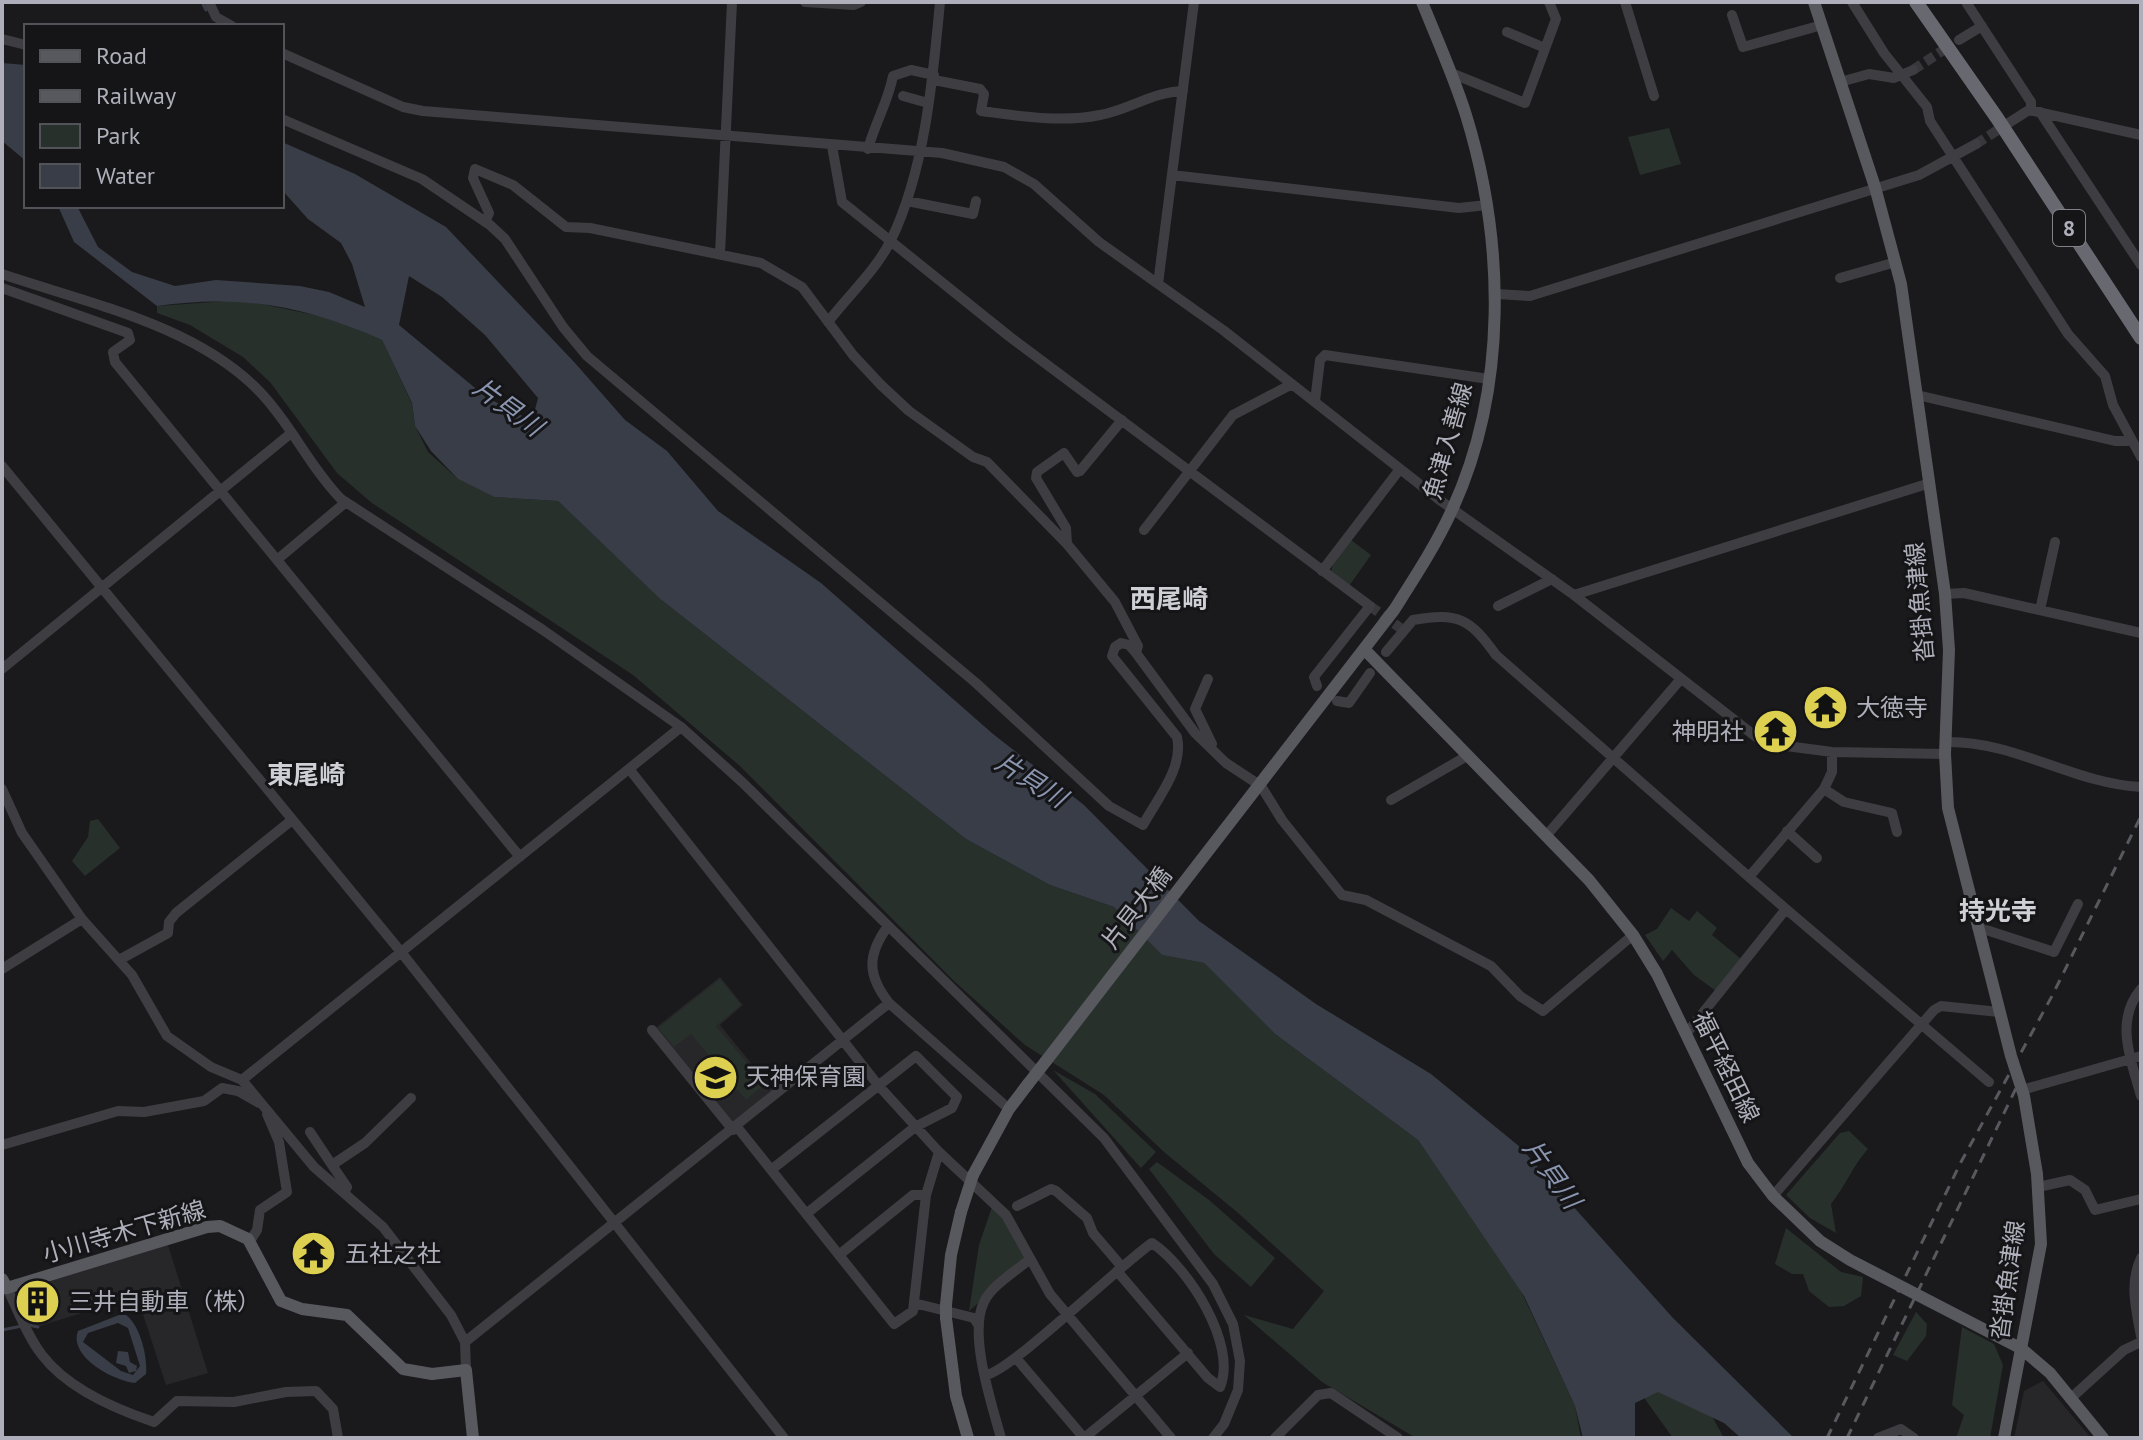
<svg xmlns="http://www.w3.org/2000/svg" width="2143" height="1440" viewBox="0 0 2143 1440" font-family="'PT Sans','Noto Sans JP',sans-serif">
<style>
.built{fill:#272629}
.green{fill:#28302c}
.water{fill:#383d47;fill-rule:evenodd}
.lines{fill:none;stroke-linecap:round;stroke-linejoin:round}
.stream{stroke:#383d47;stroke-width:3}
.minor-tunnel{stroke:#38383c;stroke-width:10;stroke-dasharray:10 5;stroke-linecap:butt}
.minor{stroke:#3e3d42;stroke-width:10}
.major{stroke:#58585f;stroke-width:12}
.highway{stroke:#686871;stroke-width:14}
.rail{stroke:#58595f;stroke-width:3;stroke-dasharray:10 8;stroke-linecap:butt}
.major-bridge{stroke:#58585f;stroke-width:12}
.labels{text-anchor:middle;stroke-width:6;stroke-linejoin:round;paint-order:stroke}
.shield{fill:#151517;stroke:#808189;stroke-width:2}
.shield-label{font-size:22px;font-weight:bold;fill:#aeafba}
.street-label{font-size:24px;fill:#aeafba;stroke:#151517}
.poi-label{font-size:24px;fill:#aeafba;stroke:#151517;text-anchor:start}
.water-label{font-size:26px;font-style:italic;fill:#8a95b0;stroke:#151517}
.neighbourhood-label{font-size:26px;font-weight:bold;fill:#cfcfd6;stroke:#151517}
</style>
<rect width="100%" height="100%" fill="#1a1a1c"/>
<path class="built" d="M720 977 743 1005 720 1025 774 1091 732 1124 654 1029Z
M168 1245 208 1373 166 1385 137 1296 33 1328 18 1295 23 1289Z
M2043 1381 2054 1394 2091 1438H2014L2024 1391Z"/>
<path class="green" d="M1669 128 1681 164 1640 175 1628 137Z
M242 300 334 319 382 340 412 404 415 426 428 452 458 479 494 497 558 501 659 598 966 839 1050 885 1114 907 1162 955 1204 963 1275 1034 1418 1140 1521 1291 1575 1406 1581 1438H1416L1322 1382 1244 1315 1293 1329 1324 1291 1237 1212 1164 1152 1104 1095 1025 1045 955 982 740 766 633 675 372 503 337 473 270 382 243 357 190 325 157 313V306Z
M1351 540 1371 555 1349 586 1331 572 1333 563Z
M98 819 120 848 85 876 72 861 88 837 90 821Z
M1671 908 1689 921 1697 911 1717 928 1712 935 1741 959 1716 991 1694 975 1672 950 1663 961 1645 935 1657 929Z
M720 979 741 1005 716 1026 765 1084 746 1100 691 1034 674 1047 658 1028Z
M1053 1070 1095 1094 1156 1152 1141 1168Z
M1849 1131 1868 1149C1853 1165 1846 1185 1831 1204L1836 1233 1810 1218 1786 1195 1840 1133Z
M1157 1162 1209 1200 1275 1258 1251 1287 1214 1254 1149 1169Z
M994 1201 1030 1259 969 1311 979 1245Z
M1786 1228 1841 1272 1863 1277 1861 1296 1844 1306 1829 1307 1809 1291 1803 1274H1792L1775 1264Z
M1916 1312 1927 1324 1926 1336 1907 1361 1893 1355Z
M1962 1327 1994 1344 2003 1365 1990 1438H1956L1964 1415 1952 1405Z
M1644 1370 1708 1409 1724 1438H1673L1637 1388Z"/>
<path class="water" d="M2 63 26 65V161L2 141Z
M282 142 355 174 446 227 575 363 625 420 667 451 718 511 821 583 993 734 1084 805 1199 921 1316 1004 1431 1074 1520 1147 1673 1318 1794 1438H1741L1724 1423 1658 1392 1635 1403V1438H1583L1575 1406 1524 1296 1418 1140 1275 1034 1204 963 1162 955 1114 907 1050 885 966 839 659 598 558 501 494 497 458 479 431 451 415 426 412 403 382 340C305 306 241 294 157 306L74 242 58 206H77L98 247 132 272 175 286 216 280 300 286 329 292 365 307 352 264 341 243 308 219 282 190ZM409 276 442 297 485 335 538 398 532 421 486 397 399 325Z
M119 1315H126C140 1325 148 1357 146 1374L135 1383C113 1381 68 1356 78 1331ZM118 1323 128 1328 140 1366 133 1375 121 1371 83 1342 88 1333Z
M118 1351 128 1352 130 1362 137 1366 136 1371 129 1373 126 1366 116 1363Z"/>
<g class="lines">
<path class="stream" d="M202 2 206 10
M29 1325 38 1327
M2 1330 22 1326"/>
<path class="minor-tunnel" d="M1913 70 1951 45
M1976 144 2007 124
M1370 606 1403 630"/>
<path class="minor" d="M209 2 216 17 232 26
M805 2 854 5 861 2
M1625 2 1654 96
M1852 2 1884 53 1927 107 1930 121 2068 334 2105 376 2113 405 2141 457
M1966 2 2031 102V111
M1732 15 1743 47 1822 25
M1507 32 1545 48
M2 39 26 45
M1959 40 1982 26
M282 53 403 107 423 111 942 153 1004 167 1034 184 1099 242 1223 330 1441 501 1574 595 1764 743 1832 752 1945 754
M1451 73 1525 103 1556 19 1549 2
M934 80 980 89 984 94 981 111C1020 116 1061 123 1100 115 1129 110 1152 92 1183 91
M1840 82 1869 74 1894 78 1913 70
M903 96 928 103
M2040 112 2141 265
M282 119 422 179 490 225 505 239 563 327 587 356 976 683 1109 806 1143 825C1157 799 1184 768 1177 737L1112 656 1115 647 1121 643 1129 645 1136 653
M2007 124 2029 110 2141 135
M832 146 842 202 1010 337 1370 606 1314 677 1317 686
M868 149C875 123 888 102 893 76L911 70 934 75
M1172 175 1459 208 1487 205
M907 201 973 214 976 201
M485 222 489 213 473 178 475 169 513 185 566 227 590 228 761 263 802 287 853 355 881 385 909 411 973 457 987 462 1067 544
M720 254 732 2
M2 274C87 303 196 325 260 392 291 424 309 466 341 499L543 630 681 727 742 782 1104 1138 1213 1284 1233 1324 1240 1361 1238 1390 1224 1424 1213 1438
M1840 278 1896 262
M1158 284 1194 2
M2 288 128 333 130 340 113 352 115 362 520 857
M1496 294 1530 296 1919 175 1976 144
M828 322C848 296 877 269 891 240 925 170 933 78 940 2
M1917 395 2115 441H2131
M1315 401 1320 360 1325 355 1489 379
M1122 420 1080 471 1077 472 1064 453 1037 472 1036 478 1066 528 1067 544 1115 602 1138 646 1136 653 1195 733 1226 763 1261 786 1282 820 1342 895 1366 900 1491 966 1520 996 1543 1011 1633 935
M2 466 401 952 784 1438
M1144 530 1233 415 1292 384
M278 559 346 502
M1322 571 1400 469
M1945 594 1964 593 2141 633
M1574 595 1930 483
M1498 606 1552 579
M2040 610 2055 542
M1386 652 1413 620C1459 612 1470 619 1496 655L1749 877 1824 789 1832 772V752
M2 669 290 434
M1208 679 1195 709 1212 744
M1337 701 1349 703 1370 673
M1945 742C2013 740 2075 784 2141 787
M630 770 878 1085 939 1152 1006 1215 1050 1294 1171 1438
M2 789 22 833 82 919 132 975 167 1036 211 1067 242 1080 314 1167 383 1227 451 1315 465 1342 466 1370
M1824 789 1844 802 1892 813 1897 832
M1391 800 1467 756
M1787 831 1817 858
M1546 836 1680 680
M1786 909 1989 1082
M888 926C867 955 867 975 889 1003L1009 1109
M1977 927 2054 952 2078 904
M119 960 168 933 169 922 176 913 292 820
M2 969 82 919
M2141 989C2114 1021 2131 1060 2141 1096
M652 1030 733 1130
M1686 1034 1786 909 1749 877
M242 1080 681 727
M2022 1090 2141 1056
M737 1127 894 1324 913 1311 926 1195 939 1152
M310 1132 332 1165
M2 1145 118 1111 144 1112 204 1101 222 1088 238 1091 259 1103
M771 1170 916 1056 957 1097 952 1108 915 1127 806 1214
M2038 1187 2070 1180 2085 1190 2095 1210 2141 1199
M344 1193 347 1187 332 1165 365 1143 411 1098
M1773 1196 1934 1010 1941 1006 1999 1012
M1017 1206 1051 1189 1056 1191 1087 1218 1093 1233 1122 1267
M250 1241 257 1230 260 1210 287 1192 279 1142 267 1114
M839 1255 913 1195H926
M2141 1258C2129 1284 2136 1309 2141 1336
M3 1290 7 1288C18 1310 27 1336 42 1355 67 1388 115 1409 154 1422L177 1401 234 1402 286 1392 316 1391 333 1409 338 1438
M914 1303 974 1318 979 1326
M465 1342 889 1003
M1016 1358 1084 1438
M985 1375C1007 1375 1122 1263 1152 1243 1187 1266 1238 1344 1220 1387L1208 1378 1117 1271
M2070 1399 2124 1350 2141 1342
M1001 1438C992 1405 968 1334 984 1302 991 1286 1016 1271 1030 1259
M1084 1438 1188 1353
M1275 1438 1318 1395 1331 1393 1398 1438
M1878 1438 1901 1429 1914 1438"/>
<path class="major" d="M1814 2 1875 187 1901 284 1945 594 1949 650 1945 754 1948 808 2011 1056 2024 1096 2037 1174 2041 1244 2004 1438
M1364 649 1589 880 1633 935 1657 974 1748 1163 1773 1196 1820 1241 1850 1260 2022 1349 2050 1373 2103 1438
M1046 1061 1394 610C1415 577 1436 545 1452 510 1508 388 1505 242 1466 115 1454 77 1437 39 1422 2
M973 1175 1009 1109 1028 1084
M2 1279 7 1288 207 1227 220 1226 248 1239 281 1301 302 1309 347 1315 403 1369 432 1374 466 1370 473 1438
M946 1305 951 1255 961 1212
M946 1318 956 1396 968 1438"/>
<path class="highway" d="M1916 2 1997 118 2141 338"/>
<path class="rail" d="M1827 1438 1961 1162 2052 996 2141 816
M1847 1438 2019 1082"/>
<path class="major-bridge" d="M1028 1084 1046 1061
M961 1212 973 1175
M946 1318V1305"/>
</g>
<defs>
<symbol id="temple-disc" viewBox="-11 -11 22 22"><circle r="9.5" fill="#ddd051" stroke="#151517"/><path d="M0-6L5-2H3V0L6.5 2.5H4V6H1.5V3h-3V6H-4V2.5H-6.5L-3 0V-2H-5Z" fill="#111"/></symbol>
<symbol id="school-disc" viewBox="-11 -11 22 22"><circle r="9.5" fill="#ddd051" stroke="#151517"/><path d="M0-5L7-2L0 1L-7-2ZM-4 1L0 2.5L4 1V4Q0 6-4 4Z" fill="#111"/></symbol>
<symbol id="building-disc" viewBox="-11 -11 22 22"><circle r="9.5" fill="#ddd051" stroke="#151517"/><path d="M-4-6H4V6H1V3H-1V6H-4ZM-2.5-4.3h1.7v1.8h-1.7ZM.8-4.3h1.7v1.8H.8ZM-2.5-1h1.7V.8h-1.7ZM.8-1h1.7V.8H.8Z" fill="#111"/></symbol>
</defs>
<g fill-rule="evenodd">
<use href="#temple-disc" x="1800" y="682" width="51" height="51"/>
<use href="#temple-disc" x="1750" y="706" width="51" height="51"/>
<use href="#school-disc" x="690" y="1052" width="51" height="51"/>
<use href="#temple-disc" x="288" y="1228" width="51" height="51"/>
<use href="#building-disc" x="12" y="1276" width="51" height="51"/>
</g>
<g class="labels">
<rect class="shield" x="2053" y="210" width="32" height="36" rx="6"/>
<g class="shield-label">
<text x="2069" y="236">8</text>
</g>
<g class="street-label">
<text transform="translate(1448 441) rotate(-74)" y="8">魚津入善線</text>
<text transform="translate(1920 602) rotate(-95)" y="8">沓掛魚津線</text>
<text transform="translate(1137 908) rotate(-52)" y="8">片貝大橋</text>
<text transform="translate(1726 1067) rotate(64)" y="8">福平経田線</text>
<text transform="translate(124 1232) rotate(-16)" y="8">小川寺木下新線</text>
<text transform="translate(2008 1280) rotate(-82)" y="8">沓掛魚津線</text>
</g>
<g class="poi-label">
<text x="1856" y="716">大徳寺</text>
<text x="1744" y="740" text-anchor="end">神明社</text>
<text x="746" y="1085">天神保育園</text>
<text x="345" y="1262">五社之社</text>
<text x="69" y="1310">三井自動車（株）</text>
</g>
<g class="water-label">
<text transform="translate(508 407) rotate(36)" y="9">片貝川</text>
<text transform="translate(1031 780) rotate(32)" y="9">片貝川</text>
<text transform="translate(1552 1174) rotate(54)" y="9">片貝川</text>
</g>
<g class="neighbourhood-label">
<text x="1169" y="608">西尾崎</text>
<text x="306" y="784">東尾崎</text>
<text x="1998" y="920">持光寺</text>
</g>
</g>
<rect width="2143" height="1440" fill="none" stroke="#aeafba" stroke-width="8"/>
<rect x="24" y="24" width="260" height="184" fill="#151517" stroke="#525358" stroke-width="2"/>
<rect x="40" y="50" width="40" height="12" fill="#58585f" stroke="#525358" stroke-width="2"/>
<text x="96" y="64" font-size="24" fill="#aeafba">Road</text>
<rect x="40" y="90" width="40" height="12" fill="#58595f" stroke="#525358" stroke-width="2"/>
<text x="96" y="104" font-size="24" fill="#aeafba">Railway</text>
<rect x="40" y="124" width="40" height="24" fill="#28302c" stroke="#525358" stroke-width="2"/>
<text x="96" y="144" font-size="24" fill="#aeafba">Park</text>
<rect x="40" y="164" width="40" height="24" fill="#383d47" stroke="#525358" stroke-width="2"/>
<text x="96" y="184" font-size="24" fill="#aeafba">Water</text>
</svg>
